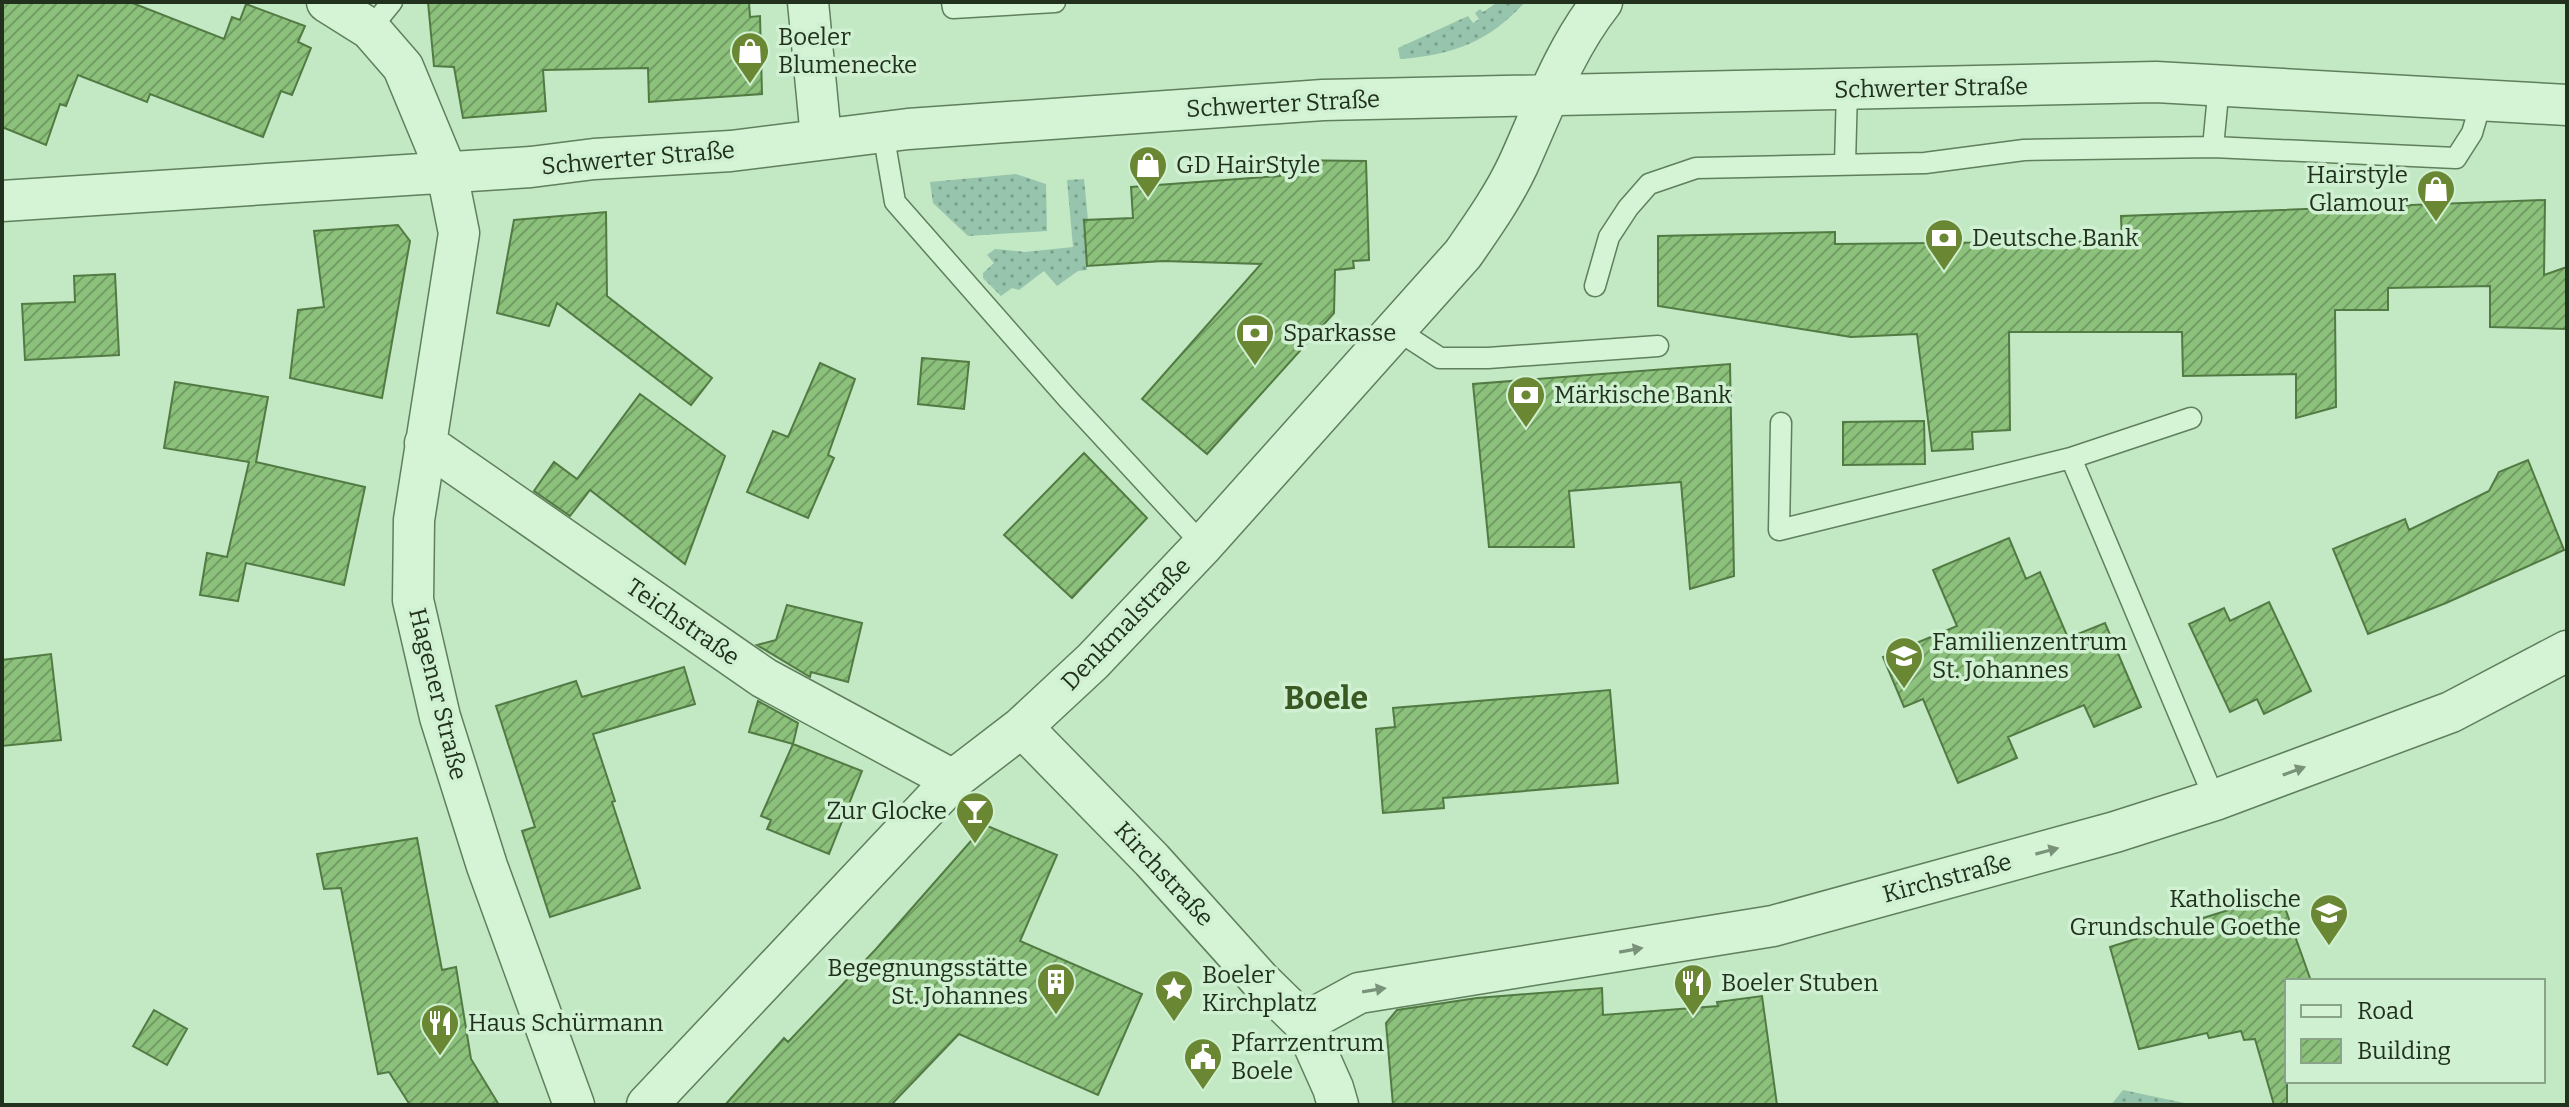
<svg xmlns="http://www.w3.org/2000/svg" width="2569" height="1107" viewBox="0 0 2569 1107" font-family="Bitter,serif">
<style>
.grass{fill:url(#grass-dots)}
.building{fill:url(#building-hatch);stroke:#527b44;stroke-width:2}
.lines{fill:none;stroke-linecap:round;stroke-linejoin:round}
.lane-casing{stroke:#607f5b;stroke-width:23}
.street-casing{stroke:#607f5b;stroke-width:43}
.lane{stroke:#d4f4d5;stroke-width:20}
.street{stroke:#d4f4d5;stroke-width:40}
.oneway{fill:#7a927a}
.labels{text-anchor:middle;stroke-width:7;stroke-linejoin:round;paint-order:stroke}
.poi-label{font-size:24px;fill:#21311e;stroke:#d0f0d2;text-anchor:start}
.street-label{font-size:24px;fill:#21311e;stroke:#d0f0d2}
.district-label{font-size:32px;font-weight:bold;fill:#3a5822;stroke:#d0f0d2}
</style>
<defs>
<pattern id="grass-dots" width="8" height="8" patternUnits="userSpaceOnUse" patternTransform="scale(2)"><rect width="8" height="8" fill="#97c4ac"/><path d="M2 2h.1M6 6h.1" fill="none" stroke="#7ba08b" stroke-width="1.8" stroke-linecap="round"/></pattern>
<pattern id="building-hatch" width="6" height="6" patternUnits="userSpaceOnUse" patternTransform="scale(2)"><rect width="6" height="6" fill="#8cc17c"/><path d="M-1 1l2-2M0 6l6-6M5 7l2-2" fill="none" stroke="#729d65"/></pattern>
</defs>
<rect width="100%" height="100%" fill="#c2e8c4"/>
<path class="grass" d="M1498 2H1525C1489 42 1453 55 1400 59L1398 48 1468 16 1473 23 1479 19 1475 13 1480 9 1483 12Z
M1016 174 1046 184 1047 231 968 236 933 203 930 182Z
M1084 179 1088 220 1084 221 1087 270 1078 271 1057 286 1044 271 1019 290 1012 288 1001 296 983 278V273L994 263 987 255 995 249 1025 252 1073 247 1067 180Z
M2123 1090 2194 1105H2111Z"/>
<path class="building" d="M2 2H130L224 39 232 17 240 20 246 4 305 26 298 42 311 48 292 95 281 91 263 137 150 94 147 102 78 75 66 106 60 104 46 145 2 127Z
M428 2H749L750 17 760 16 762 94 649 102 648 68 543 70 546 111 463 118 454 67 434 66Z
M1280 160 1366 161 1369 260 1353 261 1354 268 1335 270 1334 313 1207 454 1142 399 1261 264 1163 261 1087 266 1084 220 1133 218 1131 187 1280 176Z
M2545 200 2544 275 2567 267V329L2490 327V286L2388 288V310H2335L2336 407 2296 418V374L2183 376 2182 332H2009L2010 430 1972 432 1973 449 1932 451 1917 334 1851 337 1658 306V236L1835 232V244L2122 241 2121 216Z
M606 212 607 296 712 378 691 405 557 303 549 326 497 313 514 220Z
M398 225 410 241 382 398 290 378 298 310 324 307 314 231Z
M115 274 119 355 25 360 22 304 75 302 74 276Z
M922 358 969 362 964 409 918 404Z
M820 363 855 379 828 455 834 458 808 518 747 492 773 431 788 437Z
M1730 364 1734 576 1690 589 1681 482 1569 491 1574 547H1489L1473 384Z
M175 382 268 397 256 462 365 487 344 585 246 563 238 601 200 595 207 553 227 557 249 462 164 448Z
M640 394 725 456 685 564 590 490 570 516 534 491 554 462 577 479Z
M1924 421 1925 464 1843 465V422Z
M1084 453 1147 518 1072 598 1004 535Z
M2528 460 2564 550 2446 603 2368 634 2333 549 2405 519 2409 530 2489 491 2499 472Z
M2009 538 2026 579 2040 572 2068 638 2105 623 2141 707 2094 727 2084 705 2008 737 2017 758 1958 783 1923 699 1904 707 1883 657 1957 626 1933 570Z
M2269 602 2311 691 2264 714 2257 699 2230 712 2189 624 2224 608 2230 621Z
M787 605 862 623 848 682 811 672 810 677 757 645 776 640Z
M51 654 61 740 2 746V660Z
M684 667 695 704 593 734 615 801 612 802 640 888 550 917 522 831 535 827 496 706 576 681 582 697Z
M1610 690 1618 783 1443 798 1444 808 1383 813 1376 729 1395 727 1393 708Z
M758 701 798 723 793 744 749 732Z
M793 744 862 771 829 854 767 829 771 820 761 816Z
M985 825 1057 855 1020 941 1142 994 1098 1095 959 1034 891 1105H725L784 1038 788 1042 876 949Z
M417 838 442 970 456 967 471 1059 499 1105H410L389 1072 378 1074 341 888 324 889 317 854Z
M2280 894 2311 981H2287V1105H2274L2255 1039 2244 1040 2241 1031 2209 1038 2207 1033 2139 1049 2110 947Z
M1602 988 1603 1015 1718 1006 1717 1002 1762 996 1777 1105H1393L1386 1023 1397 1010 1477 998Z
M154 1010 187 1029 167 1065 133 1046Z"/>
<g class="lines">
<defs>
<path id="lane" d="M952 2 953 8 1055 2
M370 29 392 2
M883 132 895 202 1067 398 1203 545
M2213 147 2219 85
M1845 164 1847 89
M1595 286 1609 237 1628 208 1649 184 1696 168 1925 163 2024 150 2213 147 2456 158 2472 133 2482 99
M1397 330 1440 358H1488L1658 346
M1781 423 1779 530 2071 458 2215 800
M2071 458 2191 418"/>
<path id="street" d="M327 2 370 29 403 67 447 173 459 233 414 520 413 600 440 717 487 866 574 1105
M808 2 821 138
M2 201 531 167 594 159 731 151 908 129 1323 100 2156 82 2567 105
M425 443 764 678 953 780
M1022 727 1152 860 1259 979 1304 1023 1333 1088 1338 1105
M1304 1023 1359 993 1773 926 2115 832 2215 800 2451 712 2567 651
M647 1105 953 780 1022 727 1093 661 1203 545 1463 254C1483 225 1503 197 1518 165 1543 110 1564 50 1602 2"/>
</defs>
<use href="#lane" class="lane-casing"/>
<use href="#street" class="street-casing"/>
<use href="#lane" class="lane"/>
<use href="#street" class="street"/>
</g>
<defs><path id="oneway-solid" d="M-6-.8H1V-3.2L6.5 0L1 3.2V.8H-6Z" transform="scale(2)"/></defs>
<g class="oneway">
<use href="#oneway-solid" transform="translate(2294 771) rotate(-20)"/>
<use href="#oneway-solid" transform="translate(2047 851) rotate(-15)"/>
<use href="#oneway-solid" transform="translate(1631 950) rotate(-10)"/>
<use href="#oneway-solid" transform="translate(1374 990) rotate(-9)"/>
</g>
<defs>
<symbol id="shop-pin" viewBox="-11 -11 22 30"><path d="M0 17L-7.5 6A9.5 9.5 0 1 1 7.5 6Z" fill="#6a8733" stroke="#d0f0d2"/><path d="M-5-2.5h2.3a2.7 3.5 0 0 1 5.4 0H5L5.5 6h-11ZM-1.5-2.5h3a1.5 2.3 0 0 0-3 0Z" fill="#fff"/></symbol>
<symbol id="bank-pin" viewBox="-11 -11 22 30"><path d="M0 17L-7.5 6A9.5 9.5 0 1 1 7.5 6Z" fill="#6a8733" stroke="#d0f0d2"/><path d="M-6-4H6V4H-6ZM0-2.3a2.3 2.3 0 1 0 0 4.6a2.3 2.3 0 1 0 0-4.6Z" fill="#fff"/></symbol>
<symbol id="school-pin" viewBox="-11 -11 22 30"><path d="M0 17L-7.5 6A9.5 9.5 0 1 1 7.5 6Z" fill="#6a8733" stroke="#d0f0d2"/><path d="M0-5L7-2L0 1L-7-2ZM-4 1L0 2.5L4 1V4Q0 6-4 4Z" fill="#fff"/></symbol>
<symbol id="bar-pin" viewBox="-11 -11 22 30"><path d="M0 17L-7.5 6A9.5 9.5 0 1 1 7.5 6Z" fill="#6a8733" stroke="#d0f0d2"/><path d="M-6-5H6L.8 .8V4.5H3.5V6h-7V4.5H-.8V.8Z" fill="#fff"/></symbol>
<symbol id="building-pin" viewBox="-11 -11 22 30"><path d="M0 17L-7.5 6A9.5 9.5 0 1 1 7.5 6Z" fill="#6a8733" stroke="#d0f0d2"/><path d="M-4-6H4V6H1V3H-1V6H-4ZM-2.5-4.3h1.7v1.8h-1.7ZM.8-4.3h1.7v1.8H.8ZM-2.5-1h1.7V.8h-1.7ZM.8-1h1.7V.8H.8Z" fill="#fff"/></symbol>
<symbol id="restaurant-pin" viewBox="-11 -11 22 30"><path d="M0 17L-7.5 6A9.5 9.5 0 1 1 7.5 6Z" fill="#6a8733" stroke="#d0f0d2"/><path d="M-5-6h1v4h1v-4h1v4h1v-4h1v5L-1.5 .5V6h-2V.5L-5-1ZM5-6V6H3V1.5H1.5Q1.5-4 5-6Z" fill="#fff"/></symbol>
<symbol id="sight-pin" viewBox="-11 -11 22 30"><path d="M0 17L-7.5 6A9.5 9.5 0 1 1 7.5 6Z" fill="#6a8733" stroke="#d0f0d2"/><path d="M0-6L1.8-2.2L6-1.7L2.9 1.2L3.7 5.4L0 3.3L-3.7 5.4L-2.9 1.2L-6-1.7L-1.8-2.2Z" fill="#fff"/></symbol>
<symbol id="civic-pin" viewBox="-11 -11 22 30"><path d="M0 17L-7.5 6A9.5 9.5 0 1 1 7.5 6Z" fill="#6a8733" stroke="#d0f0d2"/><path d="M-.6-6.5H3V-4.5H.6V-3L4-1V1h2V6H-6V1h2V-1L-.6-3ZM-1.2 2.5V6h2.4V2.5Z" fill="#fff"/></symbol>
</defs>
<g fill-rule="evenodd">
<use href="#shop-pin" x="728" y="29" width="44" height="60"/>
<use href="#shop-pin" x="1126" y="143" width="44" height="60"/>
<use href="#shop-pin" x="2414" y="167" width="44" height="60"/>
<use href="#bank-pin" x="1922" y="216" width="44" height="60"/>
<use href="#bank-pin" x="1233" y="311" width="44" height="60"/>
<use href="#bank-pin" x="1504" y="373" width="44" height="60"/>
<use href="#school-pin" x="1882" y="634" width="44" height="60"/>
<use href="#bar-pin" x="953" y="789" width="44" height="60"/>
<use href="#school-pin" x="2307" y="891" width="44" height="60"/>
<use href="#building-pin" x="1034" y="960" width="44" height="60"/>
<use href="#restaurant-pin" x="1671" y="961" width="44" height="60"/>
<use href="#sight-pin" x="1152" y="967" width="44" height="60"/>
<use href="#restaurant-pin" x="418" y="1001" width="44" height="60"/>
<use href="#civic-pin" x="1181" y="1035" width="44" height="60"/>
</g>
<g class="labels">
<g class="poi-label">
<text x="778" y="45">Boeler<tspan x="778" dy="28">Blumenecke</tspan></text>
<text x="1176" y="173">GD HairStyle</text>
<text x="2408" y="183" text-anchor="end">Hairstyle<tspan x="2408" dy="28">Glamour</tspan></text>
<text x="1972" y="246">Deutsche Bank</text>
<text x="1283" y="341">Sparkasse</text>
<text x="1554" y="403">Märkische Bank</text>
<text x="1932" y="650">Familienzentrum<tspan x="1932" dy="28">St. Johannes</tspan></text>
<text x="947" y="819" text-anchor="end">Zur Glocke</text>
<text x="2301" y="907" text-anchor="end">Katholische<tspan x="2301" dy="28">Grundschule Goethe</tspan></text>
<text x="1028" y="976" text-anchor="end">Begegnungsstätte<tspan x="1028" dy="28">St. Johannes</tspan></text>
<text x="1202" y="983">Boeler<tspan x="1202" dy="28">Kirchplatz</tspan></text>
<text x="1721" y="991">Boeler Stuben</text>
<text x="468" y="1031">Haus Schürmann</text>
<text x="1231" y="1051">Pfarrzentrum<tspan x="1231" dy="28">Boele</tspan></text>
</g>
<g class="street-label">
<text transform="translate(1931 88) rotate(-1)" y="8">Schwerter Straße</text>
<text transform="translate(1283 104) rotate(-3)" y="8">Schwerter Straße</text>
<text transform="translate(638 158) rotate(-5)" y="8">Schwerter Straße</text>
<text transform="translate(683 622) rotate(35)" y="8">Teichstraße</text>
<text transform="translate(1126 624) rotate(-46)" y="8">Denkmalstraße</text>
<text transform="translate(438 694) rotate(76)" y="8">Hagener Straße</text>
<text transform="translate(1164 874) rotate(47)" y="8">Kirchstraße</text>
<text transform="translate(1947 878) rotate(-15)" y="8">Kirchstraße</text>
</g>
<g class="district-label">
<text x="1326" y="709">Boele</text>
</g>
</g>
<rect width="2569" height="1107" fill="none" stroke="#21311e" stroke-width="8"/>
<rect x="2285" y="979" width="260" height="104" fill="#d0f0d2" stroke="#8aa48a" stroke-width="2"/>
<rect x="2301" y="1005" width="40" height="12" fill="#d4f4d5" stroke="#8aa48a" stroke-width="2"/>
<text x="2357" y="1019" font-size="24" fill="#21311e">Road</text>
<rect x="2301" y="1039" width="40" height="24" fill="url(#building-hatch)" stroke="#8aa48a" stroke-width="2"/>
<text x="2357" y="1059" font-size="24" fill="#21311e">Building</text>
</svg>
